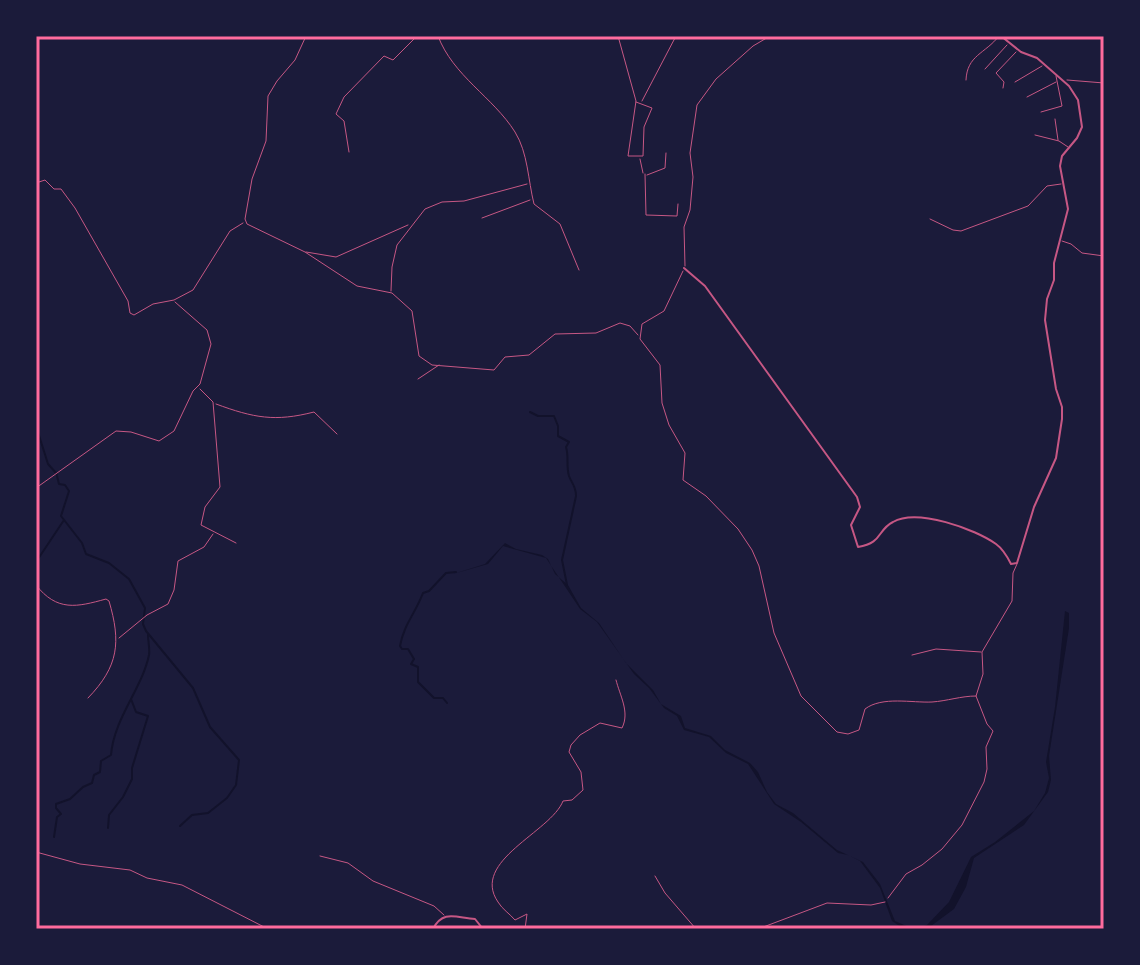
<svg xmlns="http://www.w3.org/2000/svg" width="1140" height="965" viewBox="0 0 1140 965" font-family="Spectral,serif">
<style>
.water{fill:#12122b}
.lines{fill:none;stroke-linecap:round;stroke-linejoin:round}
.stream{stroke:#12122b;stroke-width:2}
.minor{stroke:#c65784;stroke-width:1}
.tertiary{stroke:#c65784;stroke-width:2}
.neatline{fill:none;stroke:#ff6b9d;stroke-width:3}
</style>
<rect width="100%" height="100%" fill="#1b1b3a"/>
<path class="water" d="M505 543 516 549 542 555 548 559 555 574 568 585 581 608 599 623 626 663 653 690 661 704 681 716 685 728 711 736 725 750 750 763 758 772 767 792 776 804 793 813 837 850 863 862 880 884 895 921 911 928H919L927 925 949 902 971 857 995 842 1034 811 1045 793 1049 778 1046 762 1055 707 1065 611 1069 613V628L1049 756 1051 780 1048 792 1024 825 974 858 966 887 954 909 931 926 925 929H904L892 921 880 888 860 861 848 855 838 853 801 822 774 804 748 764 726 753 709 737 684 730 677 716 664 708 649 688 634 674 597 622 580 609 546 558 503 546 488 564 453 574 485 564Z"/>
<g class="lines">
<path class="stream" d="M530 412 538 416H554L558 426V436L569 442 566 447C569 456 566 466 569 476 572 484 576 486 576 496L562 560 567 585
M36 426 48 464 57 474
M57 476 59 484 65 485 69 491 61 516 82 543 86 554 109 563 129 579 145 608 143 624 146 631 193 688 210 727 239 760 236 785 227 798 208 813 192 815 180 826
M36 562 64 520
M447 703 443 698H434L418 682V667L411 664 414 659 408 649H402L400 646C404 624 415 614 423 593L429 591 446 573 456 572
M108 828 109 815 123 797 132 779V768L148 716 136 712 131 699
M54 837 57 817 61 814 56 808V804L70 799 83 787 92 783 94 775 100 772 101 761 111 755C114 718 142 689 149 655 150 649 148 641 148 635"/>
<path class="minor" d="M306 36 295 60 277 81 268 96 266 141 252 179 245 219 247 224 305 252 357 286 392 293 412 311 419 356 432 365 494 370 505 357 529 355 555 334 596 333 620 323 630 326 638 335
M438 36C453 76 493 97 515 132 528 153 528 180 534 204L560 224 579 270
M618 36 636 101 628 156H643L644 127 652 108 636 102
M985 69 1007 45
M966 80C967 55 985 54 999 36
M1067 80 1104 83
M1015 82 1042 66
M1003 88 1004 82 996 73 1016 52
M1027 97 1056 82
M642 101 676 36
M1041 112 1062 106 1056 76
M1055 119 1058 140
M1035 135 1059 141 1068 147
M349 152 344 121 336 114 344 97 384 56 393 60 417 36
M640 159 643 173
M645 174 646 215 677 216 678 204
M647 175 665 168 666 153
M36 183 45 180 54 189H61L75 208 128 301 130 313 134 315 153 304 174 300 193 290 230 231 243 223
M482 218 530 200
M930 219 953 230 961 231 1028 206 1047 186 1061 184
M1062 241 1071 244 1082 253 1104 256
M306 252 336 257 408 225
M685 266 684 227 690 210 693 177 690 153 697 105 716 79 753 46 770 36
M683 271 664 311 642 324 640 339 660 365 662 403 669 425 685 453 683 480 706 496 738 529 752 550 759 566 774 633 801 696 837 732 848 734 859 730 865 709C882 696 912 703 932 702 947 701 961 696 976 696
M391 291 392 267 397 245 425 209 442 202 464 201 527 184
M418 379 439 365
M200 389 213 402 220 487 205 507 201 525 236 543
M216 404C254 418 275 422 314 412L337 434
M36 488 116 431 131 432 159 441 174 431 193 391 200 384 211 344 207 330 175 302
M36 585C57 612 77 607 106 599L109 601C121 642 119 666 88 698
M119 638 147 615 168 604 174 590 178 561 204 547 213 534
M912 655 936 649 981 652
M36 852 80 864 130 870 147 878 182 885 268 929
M320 856 348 863 373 881 434 906 444 915
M655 876 665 893 696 929
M888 898 906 874 922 865 942 849 962 825 984 782 987 769 986 747 993 731 987 724 976 696 983 674 982 652 1012 601 1013 573 1017 564
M525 929 527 914 515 920C510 914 502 909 498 902 470 861 551 832 563 801L572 800 583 790 581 772 569 752 571 745 580 735 600 723 622 728C630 712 620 696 616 680
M758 929 827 903 871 905 885 902"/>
<path class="tertiary" d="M684 268 705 286 857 497 860 507 851 525 858 547C883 543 877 530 893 522 917 508 975 529 996 544 1003 549 1007 556 1011 564L1017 563 1034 507 1056 458 1062 419V407L1056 389 1045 320 1047 299 1054 280V263L1068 209 1060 166 1062 156 1077 138 1082 127 1078 100 1069 86 1037 58 1021 52 1001 36
M433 929C443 909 457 918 475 919L483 929"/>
</g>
<rect width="1140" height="965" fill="none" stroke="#1b1b3a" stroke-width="76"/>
<rect x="38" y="38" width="1064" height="889" class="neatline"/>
</svg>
